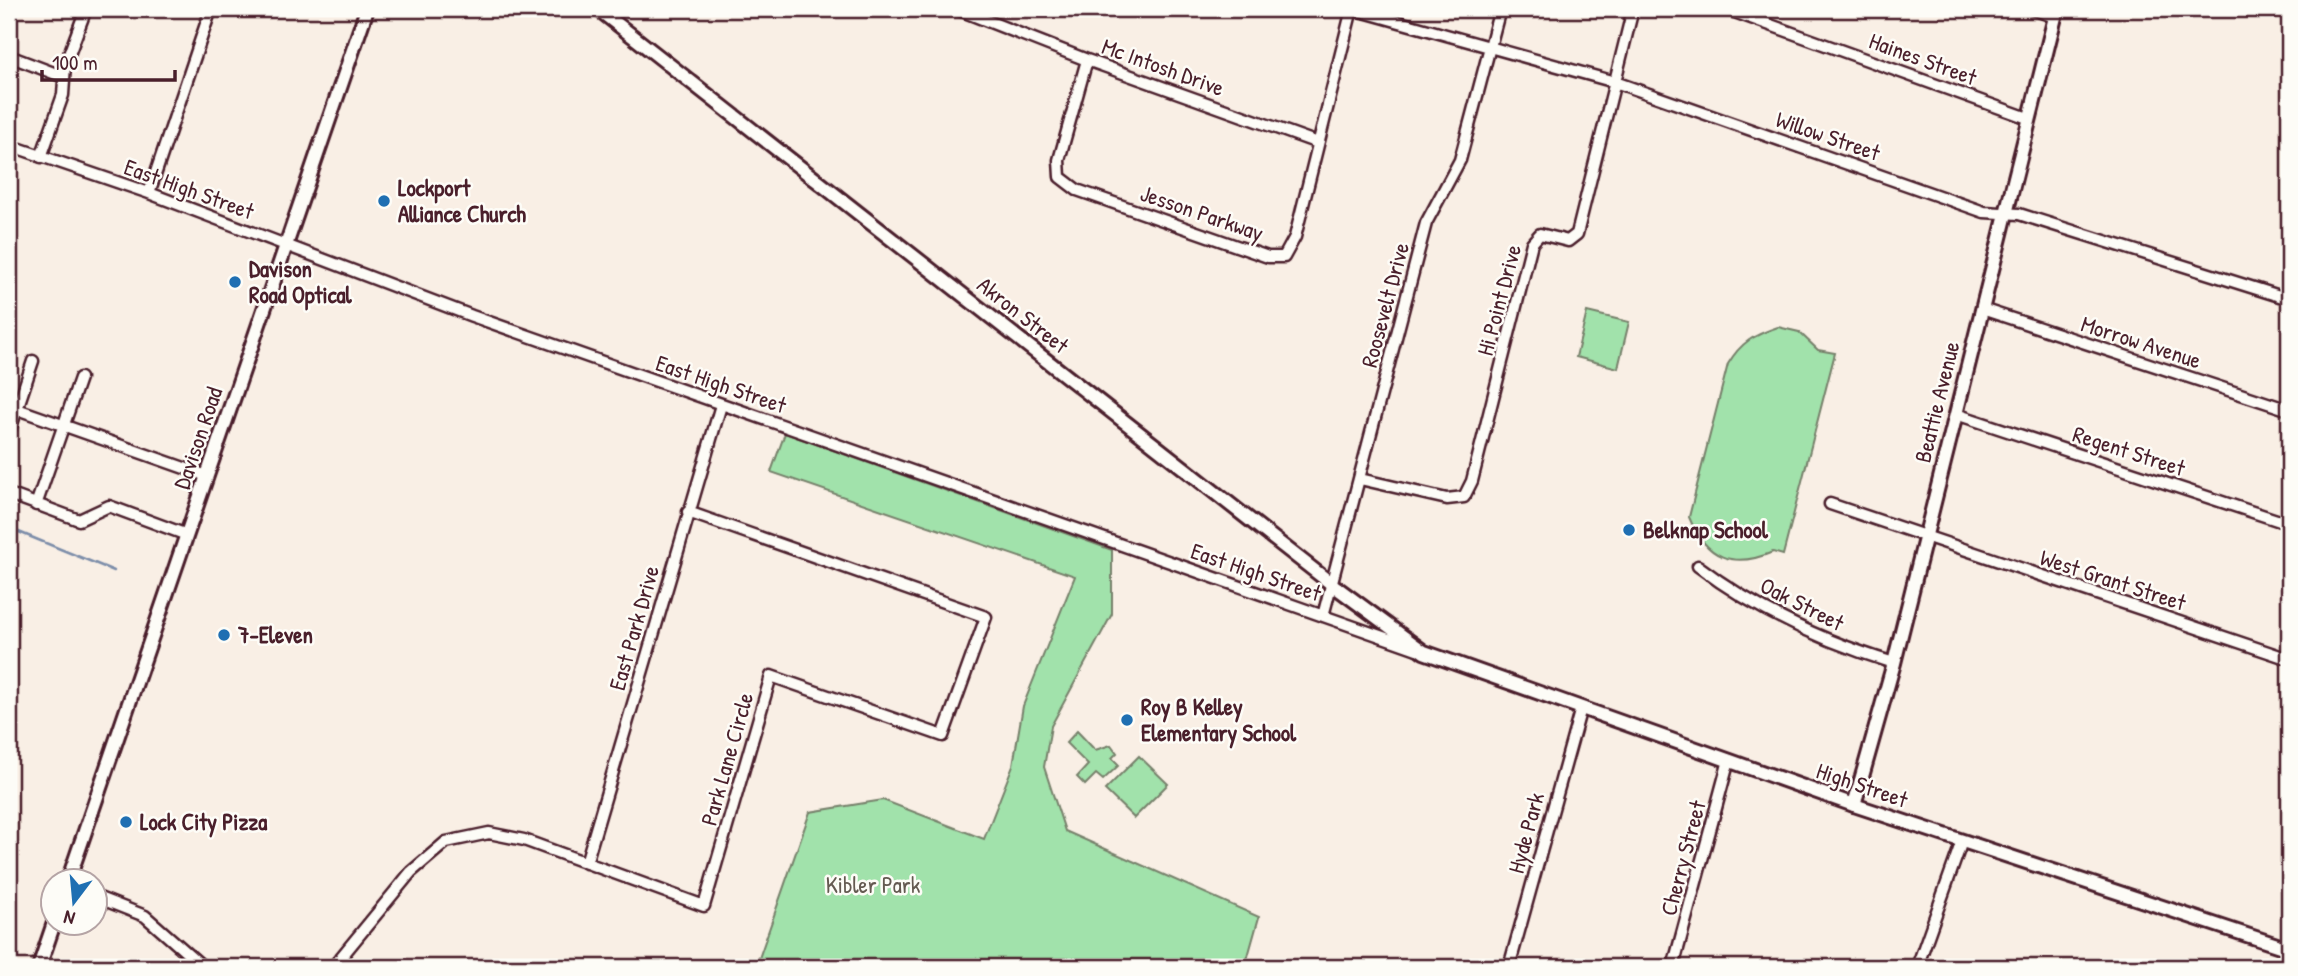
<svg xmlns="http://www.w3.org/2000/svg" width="2298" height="976" viewBox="0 0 2298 976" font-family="'Patrick Hand',sans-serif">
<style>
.green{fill:#a1e2ab;stroke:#76806b;stroke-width:2}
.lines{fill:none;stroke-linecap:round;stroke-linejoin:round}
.stream{stroke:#7c8da9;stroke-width:2.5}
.minor-casing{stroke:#4a1f2b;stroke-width:15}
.tertiary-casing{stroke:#4a1f2b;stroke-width:18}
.secondary-casing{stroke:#4a1f2b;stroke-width:18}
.minor{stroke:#fdfcf7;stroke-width:10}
.tertiary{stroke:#fdfcf7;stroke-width:12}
.secondary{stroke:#fdfcf7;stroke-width:12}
.poi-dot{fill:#1f6fb2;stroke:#fdfcf7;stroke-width:2.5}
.labels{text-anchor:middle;stroke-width:5;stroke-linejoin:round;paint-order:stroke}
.street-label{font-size:23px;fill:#4a1f2b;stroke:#fdfcf7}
.poi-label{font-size:23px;font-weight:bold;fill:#4a1f2b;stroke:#fdfcf7;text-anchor:start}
.park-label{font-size:23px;fill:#645a51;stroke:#fdfcf7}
</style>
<rect width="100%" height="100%" fill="#f9efe5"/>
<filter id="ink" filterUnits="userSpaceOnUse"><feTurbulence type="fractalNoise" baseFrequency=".0143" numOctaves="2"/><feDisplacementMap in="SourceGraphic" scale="14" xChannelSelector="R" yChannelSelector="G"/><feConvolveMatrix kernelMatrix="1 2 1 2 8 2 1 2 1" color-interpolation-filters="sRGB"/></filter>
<g filter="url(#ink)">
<path class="green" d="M1587 312 1629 322 1618 368 1576 357Z
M1778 327 1799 332 1818 350 1835 353 1783 555 1773 552C1733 569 1706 559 1689 517L1728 364C1741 342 1754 335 1778 327Z
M785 433 1112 550V614L1051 726 1044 767 1065 831 1259 917 1245 967H756L810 812 883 800 984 839 1013 765 1023 706 1075 576 771 472Z
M1077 731 1095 750 1111 745 1117 753 1112 758 1119 765 1103 780 1096 774 1085 785 1077 777 1088 765 1066 743Z
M1139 756 1168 784 1134 818 1105 790Z"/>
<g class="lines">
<path class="stream" d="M9 528 114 571"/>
<defs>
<path id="minor" d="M957 9 1087 60 1318 143
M1353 9 1615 82 1984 212 2019 214 2289 299
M1726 9 2028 118
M2032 9 2055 17
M9 56 64 77
M1087 60 1059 160 1060 177 1077 190 1268 257H1284L1295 237 1352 9
M9 145 149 193 472 316 1417 649
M41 157 63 95 65 65 86 9
M149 193 211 9
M1982 309 2289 410
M17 409 207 476
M1956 414 2289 524
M9 433 33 361
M1360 479 1447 499 1464 497 1472 481 1532 243 1540 234 1568 241 1577 234 1633 9
M9 494 79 520 109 506 187 535
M1830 504 2289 659
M36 505 80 378
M1698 566C1756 610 1825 642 1894 663
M1323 616 1426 223 1460 160 1500 9
M586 863 721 405
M94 896 145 916 203 967
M333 967 411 872 446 842 489 833 524 840 704 906 771 676 943 736 986 617 688 512
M1509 967 1581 708
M1673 967 1729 760
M1917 967 1962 841"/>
<path id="tertiary" d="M1854 805 1894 663 2057 9
M68 881 367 9
M39 967 54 923"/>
<path id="secondary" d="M598 9 1333 585 1424 652 1854 805 2289 949"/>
</defs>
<use href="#minor" class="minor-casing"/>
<use href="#tertiary" class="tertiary-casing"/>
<use href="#secondary" class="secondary-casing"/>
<use href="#minor" class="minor"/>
<use href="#tertiary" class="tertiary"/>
<use href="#secondary" class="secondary"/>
</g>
</g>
<g class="poi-dot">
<circle cx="384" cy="201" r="7"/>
<circle cx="235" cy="282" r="7"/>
<circle cx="1629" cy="530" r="7"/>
<circle cx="224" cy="635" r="7"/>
<circle cx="1127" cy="720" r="7"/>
<circle cx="126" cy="822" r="7"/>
</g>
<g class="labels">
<g class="street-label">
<text transform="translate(1923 59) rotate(20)" y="8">Haines Street</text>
<text transform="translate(1163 67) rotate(20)" y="8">Mc Intosh Drive</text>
<text transform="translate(1828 136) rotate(19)" y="8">Willow Street</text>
<text transform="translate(189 189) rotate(20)" y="8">East High Street</text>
<text transform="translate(1202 213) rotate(19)" y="8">Jesson Parkway</text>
<text transform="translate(1499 300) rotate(-75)" y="8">Hi Point Drive</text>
<text transform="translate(1385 305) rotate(-75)" y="8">Roosevelt Drive</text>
<text transform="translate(1023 315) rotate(38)" y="8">Akron Street</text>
<text transform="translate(2141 342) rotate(18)" y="8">Morrow Avenue</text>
<text transform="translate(721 384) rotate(19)" y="8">East High Street</text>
<text transform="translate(1937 402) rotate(-76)" y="8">Beattie Avenue</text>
<text transform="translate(198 438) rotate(-71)" y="8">Davison Road</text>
<text transform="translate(2129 451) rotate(18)" y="8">Regent Street</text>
<text transform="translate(1256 572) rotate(19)" y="8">East High Street</text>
<text transform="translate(2113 580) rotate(18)" y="8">West Grant Street</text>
<text transform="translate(1802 604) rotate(27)" y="8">Oak Street</text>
<text transform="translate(634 628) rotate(-74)" y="8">East Park Drive</text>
<text transform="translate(727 759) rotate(-74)" y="8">Park Lane Circle</text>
<text transform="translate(1862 785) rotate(19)" y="8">High Street</text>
<text transform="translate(1526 833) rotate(-75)" y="8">Hyde Park</text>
<text transform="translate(1683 858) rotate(-75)" y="8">Cherry Street</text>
</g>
<g class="poi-label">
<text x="398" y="196">Lockport<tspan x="398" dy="26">Alliance Church</tspan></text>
<text x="249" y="277">Davison<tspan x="249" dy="26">Road Optical</tspan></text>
<text x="1643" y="538">Belknap School</text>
<text x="238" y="643">7-Eleven</text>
<text x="1141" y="715">Roy B Kelley<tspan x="1141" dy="26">Elementary School</tspan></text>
<text x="140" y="830">Lock City Pizza</text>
</g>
<g class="park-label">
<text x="873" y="893">Kibler Park</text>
</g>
</g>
<rect width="2298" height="976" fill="none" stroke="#fdfcf7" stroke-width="35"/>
<rect x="18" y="18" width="2263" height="941" fill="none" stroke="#4a1f2b" stroke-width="2.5" filter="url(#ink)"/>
<g transform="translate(74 902) rotate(196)"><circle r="33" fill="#fdfcf7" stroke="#b5a4a5" stroke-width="2"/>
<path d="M0-5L12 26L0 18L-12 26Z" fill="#1f6fb2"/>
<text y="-10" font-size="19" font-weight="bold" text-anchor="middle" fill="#4a1f2b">N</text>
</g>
<path d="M42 70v10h133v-10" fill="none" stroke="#4a1f2b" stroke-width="3.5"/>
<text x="52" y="70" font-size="21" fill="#4a1f2b" stroke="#fdfcf7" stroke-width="5" paint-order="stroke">100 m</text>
</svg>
